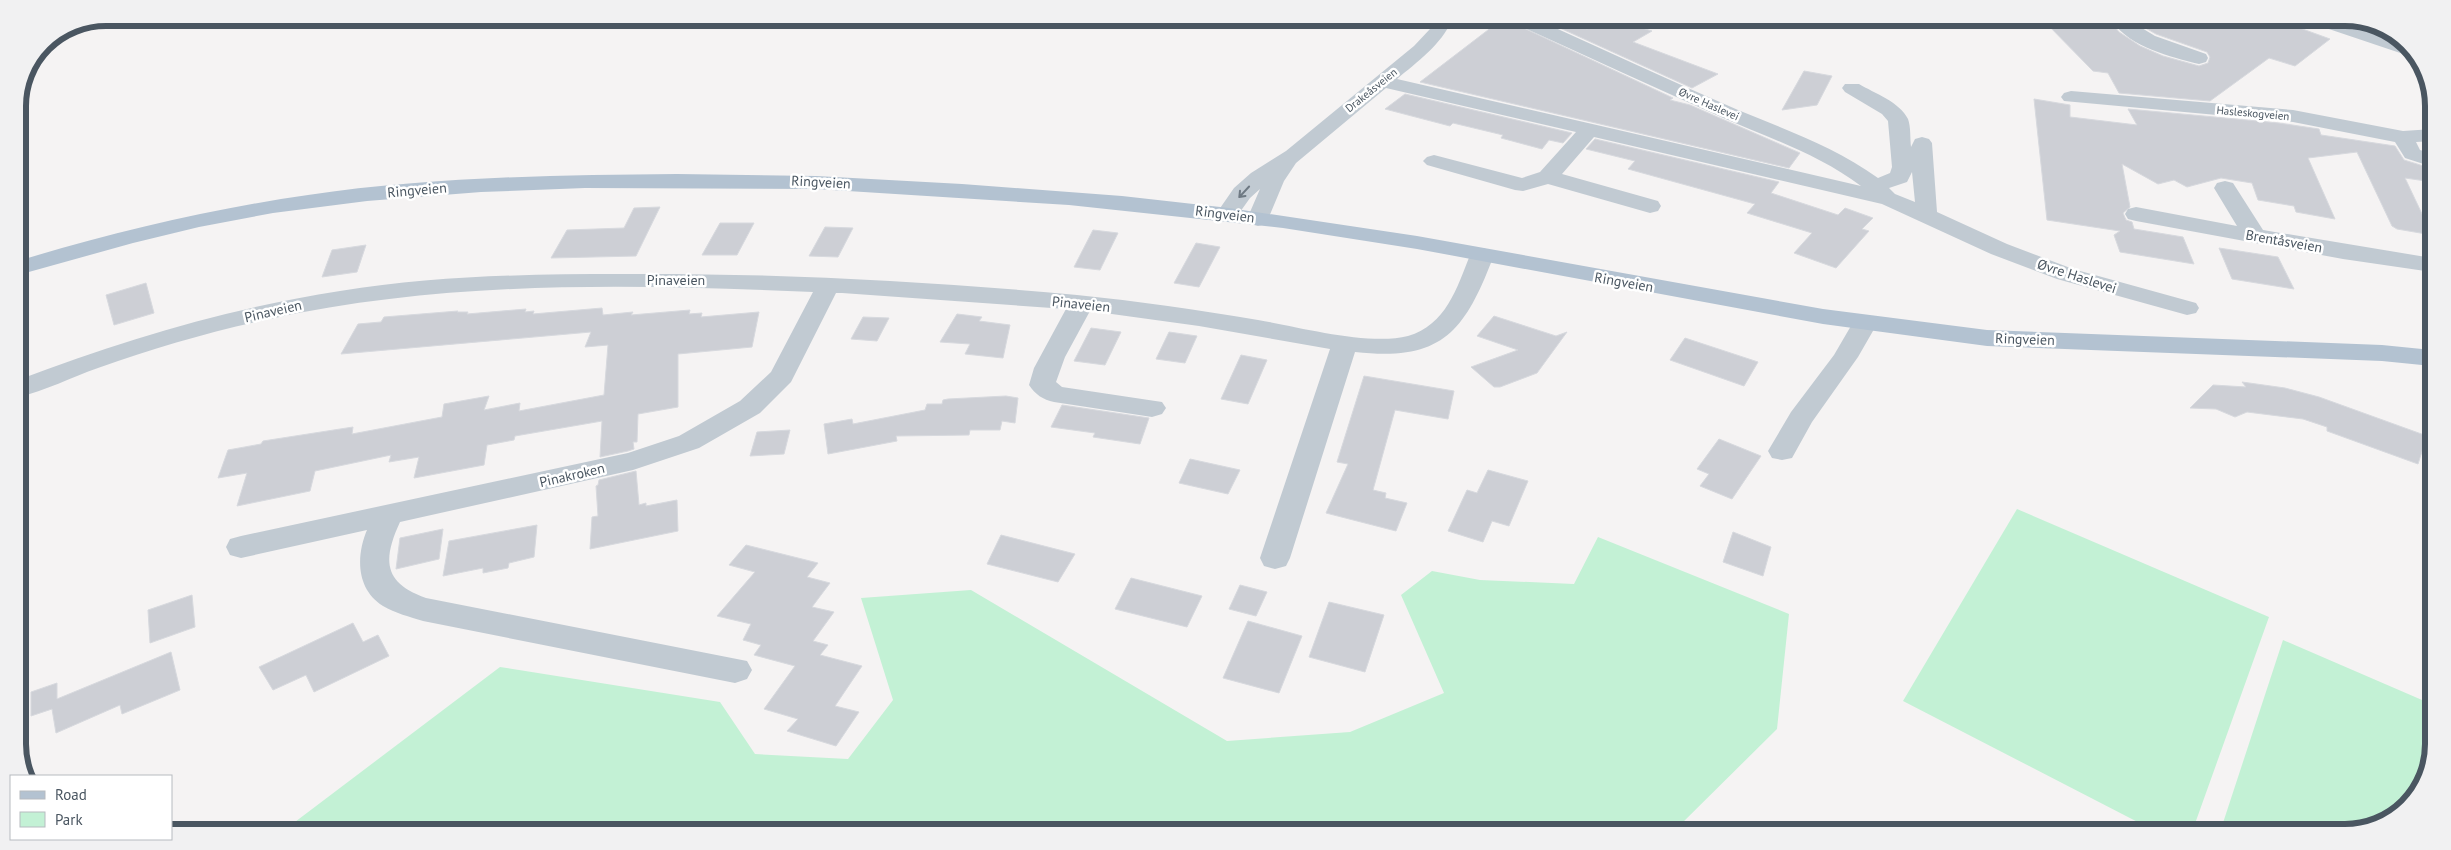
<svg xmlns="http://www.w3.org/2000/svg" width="2451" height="850" viewBox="0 0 2451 850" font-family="'PT Sans',sans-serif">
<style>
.green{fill:#c3f1d5}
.building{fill:#cdcfd5;stroke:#d7d9de}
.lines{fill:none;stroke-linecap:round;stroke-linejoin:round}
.minor{fill:#c1cad2;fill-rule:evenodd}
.major{fill:#b3c2d1;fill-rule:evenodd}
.oneway{stroke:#6e7983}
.labels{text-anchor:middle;stroke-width:5;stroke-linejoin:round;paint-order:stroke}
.far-street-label{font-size:11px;fill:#4a5661;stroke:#fff}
.street-label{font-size:14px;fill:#4a5661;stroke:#fff}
.rim{fill:none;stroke:#4a5661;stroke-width:6}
</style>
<rect width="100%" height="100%" fill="#f5f3f3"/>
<path class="green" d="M2017 509 2269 617 2192 832H2157L1903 701Z
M1598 537 1789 614 1777 729 1674 831 287 828 500 667 720 702 755 754 848 759 893 700 861 598 971 590 1227 741 1350 732 1444 693 1401 595 1432 571 1480 580 1574 584Z
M2283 640 2429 703V772L2399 814 2345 832H2220Z"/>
<path class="building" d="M1501 20 1513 23 1673 98 1670 100 1690 105 1800 153 1789 168 1420 82Z
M1554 20H1564L1587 29 1602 21H1618L1652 31 1633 42 1718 74 1692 88 1549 23Z
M2044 21 2111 22 2119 32 2140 46 2163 56 2199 66 2208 63 2210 57 2207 52 2156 34 2135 22H2296L2297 27 2330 39 2295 66 2269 58 2210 101 2119 93 2108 73 2093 71Z
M1804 71 1832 76 1817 105 1782 110Z
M1405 94 1572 133 1563 143 1549 140 1542 149 1501 138 1503 135 1453 123 1450 126 1385 109Z
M2034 99 2070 105V117L2137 125 2128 109 2279 123 2319 129 2321 135 2395 146 2404 160 2433 169V182L2405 178 2432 235 2397 229 2392 226 2357 152 2308 158 2335 219 2296 212 2294 206 2258 200 2252 183 2221 178 2187 187 2174 180 2158 184 2122 164 2130 207 2123 213 2126 220 2132 222 2134 229 2183 237 2194 264 2120 252 2114 235 2120 231 2047 220Z
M1595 139 1779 182 1771 193 1838 215 1845 208 1873 218 1862 229 1869 231 1836 268 1794 253 1812 233 1747 213 1755 204 1628 169 1635 161 1586 149Z
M660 207 636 256 551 258 567 230 624 228 634 208Z
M720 223H754L737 255H702Z
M825 227 853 228 838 257 809 256Z
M1093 230 1118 233 1100 270 1074 267Z
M1196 243 1220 247 1199 287 1174 283Z
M366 245 357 272 322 277 332 250Z
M2219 248 2278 257 2294 289 2232 279Z
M146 283 154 313 114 325 106 295Z
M602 308 603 315 633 312 631 315 690 310 689 314 702 313 701 317 759 312 752 347 678 354V407L638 414 637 442H633L634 449 628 451 600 457 602 421 515 436 514 440 487 445 484 465 414 478 419 457 389 462 391 455 315 471 310 491 237 506 247 473 218 478 228 450 261 444 263 441 353 427 352 434 442 417 444 404 489 396 484 410 520 403 519 411 604 395 608 345 585 347 591 332 341 354 358 324 381 322 384 317 458 311 457 312H468L467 314 526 309 525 312 534 311 533 314Z
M957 314 982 317 979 321 1010 325 1003 358 965 354 970 344 940 342Z
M1494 316 1556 336 1567 332 1537 373 1500 387H1494L1471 367 1518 350 1477 336Z
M863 317 889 318 877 341 851 339Z
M1091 328 1121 332 1105 365 1074 361Z
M1169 332 1197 336 1185 363 1156 359Z
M1685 338 1758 362 1744 386 1670 360Z
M1241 355 1267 360 1248 404 1221 399Z
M1364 376 1454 391 1448 419 1395 410 1373 490 1386 493 1385 498 1407 503 1396 531 1326 513 1348 464 1337 462Z
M2242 382 2285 388 2319 397 2427 436 2418 464 2327 431V427L2303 419 2247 412 2235 417 2216 409 2190 408 2213 385 2246 387Z
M1006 396 1018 398 1015 423 1002 421 1000 430H970L969 435 896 436 897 441 828 454 824 424 852 419 853 424 925 410 927 404H942L943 400 948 399Z
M1062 405 1149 418 1140 444 1093 437 1095 433 1051 427Z
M790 430 784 454 750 456 757 432Z
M1719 439 1761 456 1732 499 1700 486 1709 474 1697 469Z
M1190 459 1240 470 1228 494 1179 483Z
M1488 470 1528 481 1509 526 1492 521 1483 542 1448 531 1467 490 1477 493Z
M636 471 639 505 646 503V506L677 500 678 531 590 549 592 517 598 516 596 486 598 485 599 480Z
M537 525 534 557 509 563 508 568 483 573V568L443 576 449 541Z
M443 529 439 559 396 569 400 538Z
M1733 532 1771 547 1763 576 1723 562Z
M1001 535 1075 554 1058 582 987 564Z
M746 545 818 563 807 577 830 583 812 607 834 612 813 641 828 645 820 655 862 666 835 706 859 712 836 746 787 731 798 719 764 709 795 666 754 655 761 645 743 640 751 624 717 616 755 572 729 565Z
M1131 578 1202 596 1187 627 1115 609Z
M1240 585 1267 592 1256 616 1229 609Z
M192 595 195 627 150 643 148 610Z
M1329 602 1384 615 1365 672 1309 657Z
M1248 621 1302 636 1279 693 1223 678Z
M353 623 363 642 378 635 389 656 314 692 306 675 273 690 259 667Z
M171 652 180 690 122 714 120 705 56 733 52 709 31 716V692L57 683V699Z"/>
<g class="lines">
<path class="minor" d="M1434 20H1452C1441 45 1417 62 1397 79L1861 186C1818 154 1769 138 1721 117 1652 86 1584 55 1516 24L1513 20H1538C1605 50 1671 81 1738 110 1787 130 1835 147 1878 178L1890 173 1892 167 1888 121 1882 114 1845 92 1842 88 1845 84H1859C1874 93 1900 102 1908 119 1911 127 1910 139 1911 147L1915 139 1922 137 1929 139 1932 143 1937 212 2007 244 2073 269 2196 303 2199 308 2196 313 2187 315 2057 279 1991 254 1882 204 1594 137 1562 174 1658 201 1661 206 1658 211 1650 213 1548 184 1523 191 1515 190 1427 165 1423 161 1427 157 1434 155 1522 178 1540 172 1576 132 1386 88 1296 163 1284 181 1266 224 1258 226 1250 224 1247 219 1260 189 1250 198 1235 219 1227 221 1219 219 1216 214 1234 188 1251 173 1286 151 1414 46 1430 29ZM1912 172 1915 202 1895 194 1889 188 1907 182Z
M2113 22H2132L2155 36 2206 54 2208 58 2206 62 2199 64C2171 57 2130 47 2113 22Z
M2317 22H2343L2403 43 2415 52 2418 59 2320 26Z
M2071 91 2293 110 2403 131 2433 129V141L2416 142 2420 150 2433 154V167L2405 158 2395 142 2293 122 2064 101 2061 97 2064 93Z
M2225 181 2233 183 2263 230 2432 258V272L2343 259 2136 221 2128 219 2125 214 2128 209 2136 207 2237 226 2214 188 2217 183Z
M1482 248 1490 250 1494 255C1465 331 1443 362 1355 352L1290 558 1286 566 1275 569 1264 566 1260 558 1330 349 1199 326 1090 311 1065 357 1056 382 1062 387 1162 402 1166 408 1162 414 1152 417 1054 402C1043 400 1035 394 1029 385L1034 368 1066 309 842 293H836L791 382 760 413 699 448 633 470 400 522C382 561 384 583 426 598L747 661 752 670 747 679 735 683 423 621C410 617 395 613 383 606 356 589 356 556 367 530L241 558 230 555 226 547 230 539 241 536 628 453 679 436 740 401 771 372 813 292C633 284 447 280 270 319 212 331 154 348 98 368 72 377 45 391 18 397V380C122 340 230 308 340 291 433 276 527 274 621 274 773 273 925 281 1077 295 1138 301 1198 310 1258 320 1299 327 1369 346 1408 336 1446 325 1457 288 1470 255L1474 250Z
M1864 316 1873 319 1877 324 1858 357 1812 422 1792 458 1782 460 1772 458 1768 451 1791 412 1834 355 1855 319Z"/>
<path class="major" d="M677 174 816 176 962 184 1122 196 1229 208 1417 236 1823 309 1987 330 2382 345 2432 350V366L2382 361 1987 346 1823 324 1417 249 1283 228 1069 205 816 189 585 188 481 192 367 201 273 213 199 227 133 243 18 275V261C113 232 210 209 308 195 430 177 554 175 677 174Z"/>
</g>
<defs><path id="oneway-shaft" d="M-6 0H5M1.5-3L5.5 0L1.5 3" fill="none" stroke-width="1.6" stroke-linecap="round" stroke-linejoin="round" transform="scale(1.25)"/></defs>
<use class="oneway" href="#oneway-shaft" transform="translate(1244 192) rotate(133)"/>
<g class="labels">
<g class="far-street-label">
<text transform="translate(1371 90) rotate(-39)" y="4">Drakeåsveien</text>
<text transform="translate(1709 104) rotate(24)" y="4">Øvre Haslevei</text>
<text transform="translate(2253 113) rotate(5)" y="4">Hasleskogveien</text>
</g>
<g class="street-label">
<text transform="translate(821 182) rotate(3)" y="5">Ringveien</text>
<text transform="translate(417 190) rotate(-5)" y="5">Ringveien</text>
<text transform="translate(1225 214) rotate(7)" y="5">Ringveien</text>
<text transform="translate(2284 241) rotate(10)" y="5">Brentåsveien</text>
<text transform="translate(2077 276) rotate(18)" y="5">Øvre Haslevei</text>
<text x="676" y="285">Pinaveien</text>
<text transform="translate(1624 282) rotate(10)" y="5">Ringveien</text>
<text transform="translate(1081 304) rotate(6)" y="5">Pinaveien</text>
<text transform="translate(273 311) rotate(-13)" y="5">Pinaveien</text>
<text transform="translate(2025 339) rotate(2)" y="5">Ringveien</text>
<text transform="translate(572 475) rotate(-13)" y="5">Pinakroken</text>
</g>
</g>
<path d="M0 0H2451V850H0ZM106 26H2345A80 80 0 0 1 2425 106V744A80 80 0 0 1 2345 824H106A80 80 0 0 1 26 744V106A80 80 0 0 1 106 26Z" fill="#f1f1f2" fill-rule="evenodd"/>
<path class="rim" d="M106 26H2345A80 80 0 0 1 2425 106V744A80 80 0 0 1 2345 824H106A80 80 0 0 1 26 744V106A80 80 0 0 1 106 26Z"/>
<rect x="10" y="775" width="162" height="65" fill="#ffffff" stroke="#b7bbc0"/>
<rect x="20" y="791" width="25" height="8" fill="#b3c2d1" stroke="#b7bbc0"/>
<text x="55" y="800" font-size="15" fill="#4a5661">Road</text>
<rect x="20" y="812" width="25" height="15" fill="#c3f1d5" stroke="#b7bbc0"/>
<text x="55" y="825" font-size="15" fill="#4a5661">Park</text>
</svg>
